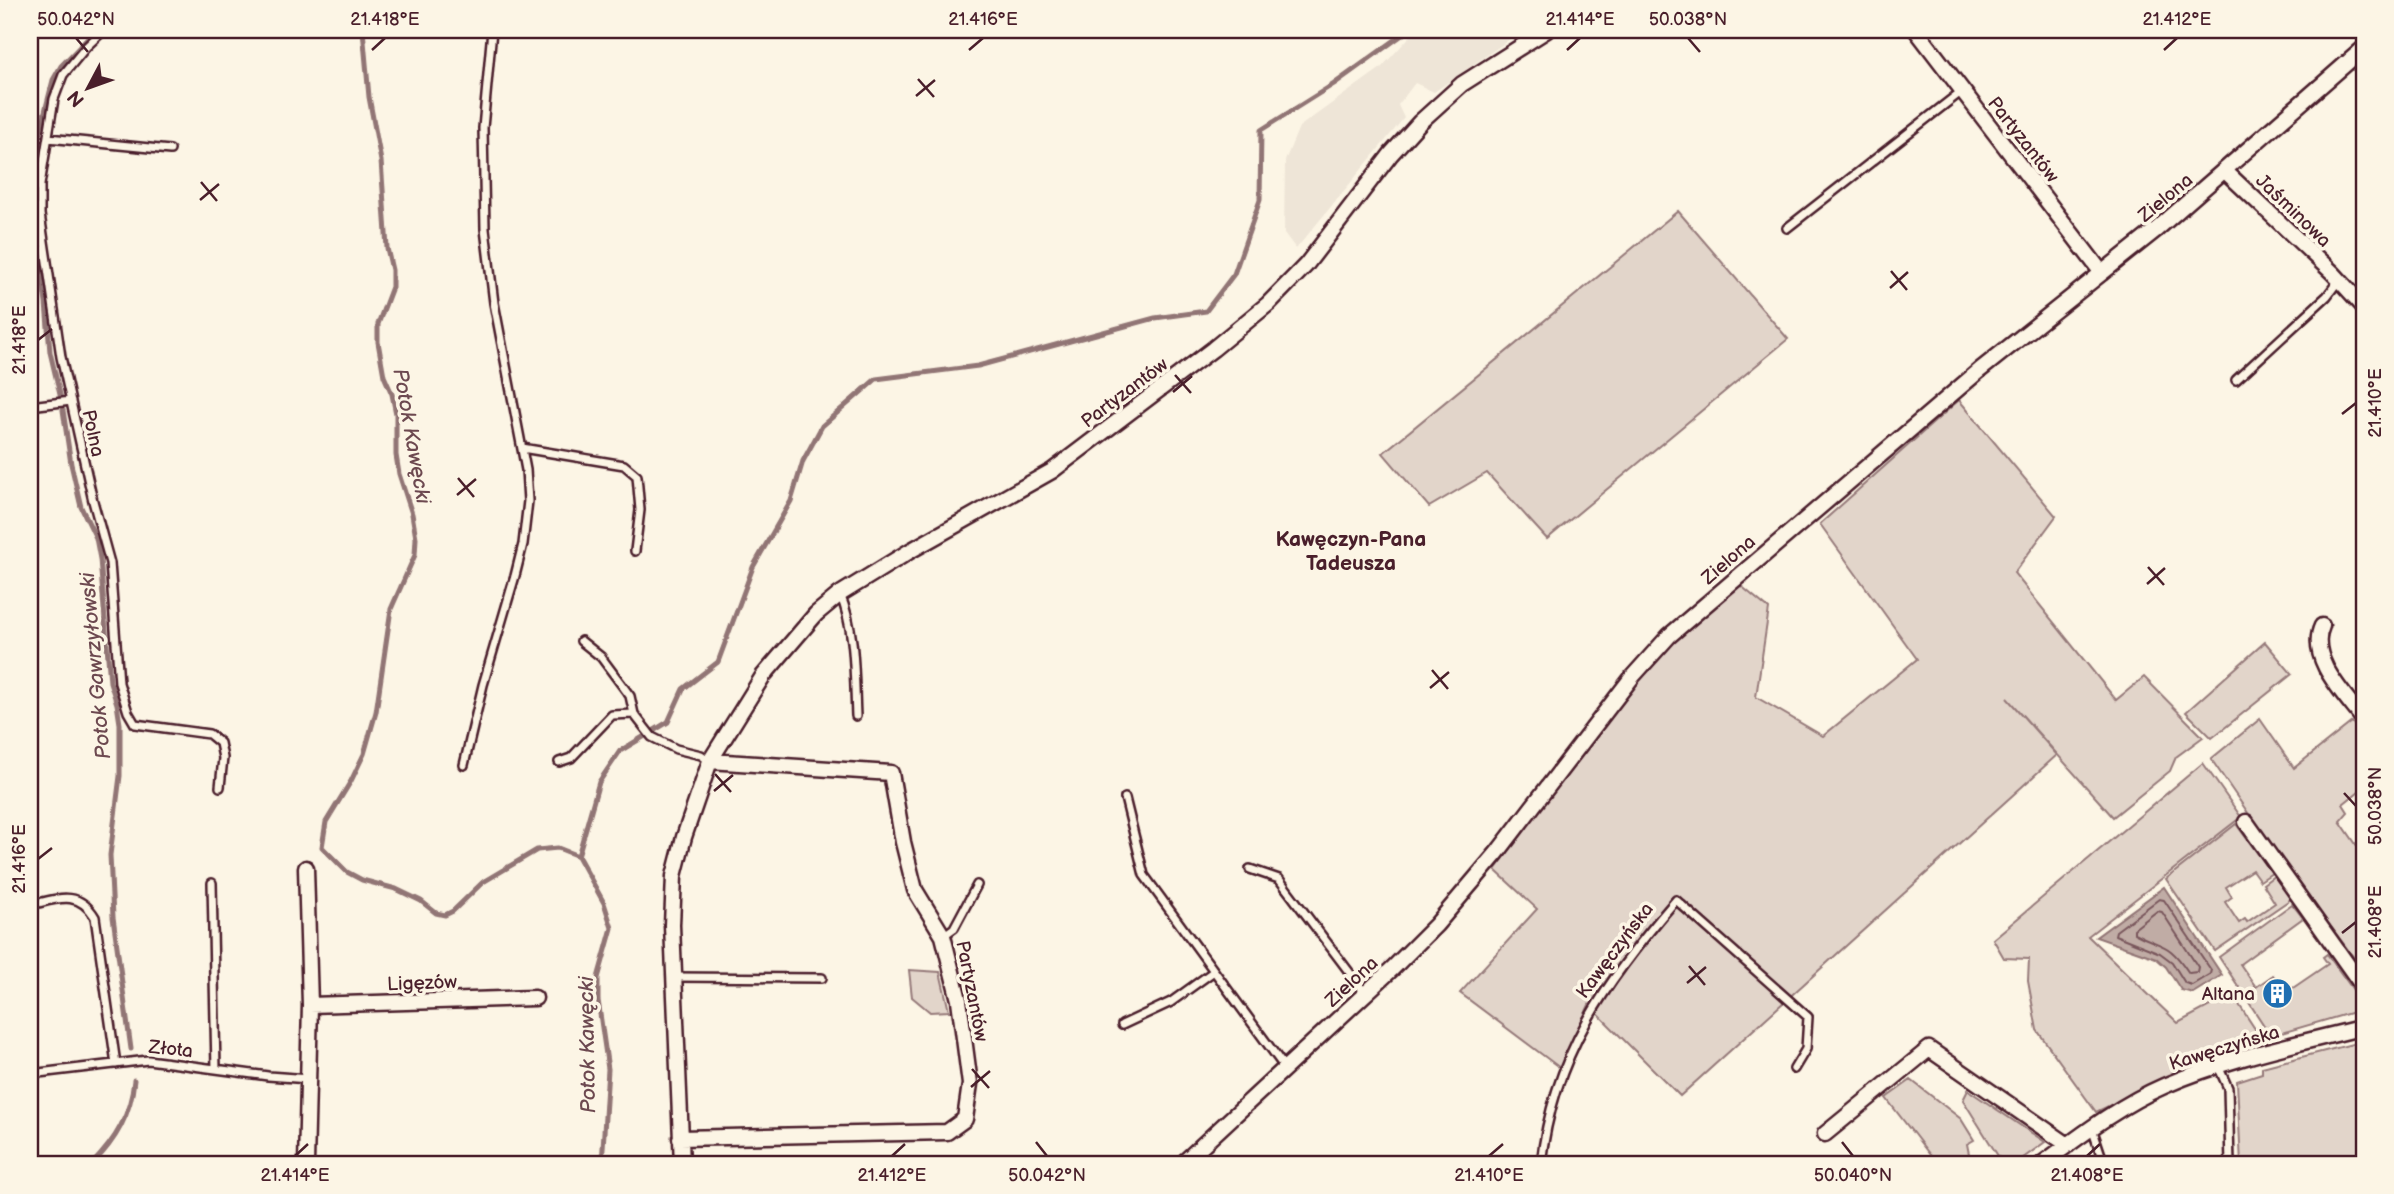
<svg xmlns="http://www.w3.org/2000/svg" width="2394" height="1194" viewBox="0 0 2394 1194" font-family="'Balsamiq Sans',sans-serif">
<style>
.built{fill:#eee5d7}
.green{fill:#e2d5ca;stroke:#967a7a;stroke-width:2}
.water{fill:#c0aca5;stroke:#917474;stroke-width:2}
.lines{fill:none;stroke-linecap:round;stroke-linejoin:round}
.shore{stroke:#79575c;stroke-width:2}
.stream{stroke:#917474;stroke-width:5}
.service-casing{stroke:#4a1f2b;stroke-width:12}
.minor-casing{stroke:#4a1f2b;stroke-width:19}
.service{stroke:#fcf5e5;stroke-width:7}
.minor{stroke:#fcf5e5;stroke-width:14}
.ticks{fill:none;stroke:#4a1f2b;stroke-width:2.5}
.labels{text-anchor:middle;stroke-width:7;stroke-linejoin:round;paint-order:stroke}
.street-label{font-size:19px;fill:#4a1f2b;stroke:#fcf5e5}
.poi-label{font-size:19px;fill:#4a1f2b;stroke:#fcf5e5;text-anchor:end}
.water-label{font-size:21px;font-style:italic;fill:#6d4950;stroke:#fcf5e5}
.neighbourhood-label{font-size:21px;font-weight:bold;fill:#4a1f2b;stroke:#fcf5e5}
.neatline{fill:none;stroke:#4a1f2b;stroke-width:2.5}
.ticks-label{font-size:18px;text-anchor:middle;fill:#4a1f2b}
</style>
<rect width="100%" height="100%" fill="#fcf5e5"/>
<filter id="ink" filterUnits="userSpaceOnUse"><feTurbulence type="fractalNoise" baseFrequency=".0143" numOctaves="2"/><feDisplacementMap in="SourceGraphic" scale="14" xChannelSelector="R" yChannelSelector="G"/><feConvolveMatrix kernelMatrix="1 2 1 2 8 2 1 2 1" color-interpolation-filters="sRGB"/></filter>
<g filter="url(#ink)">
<path class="built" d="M1416 30H1523L1434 92 1415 83 1398 105 1404 118 1296 249 1284 233 1285 161 1299 127 1381 68Z"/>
<path class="green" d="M1678 211 1788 339 1547 539 1487 473 1429 507 1383 453Z
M1959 400 2056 516 2014 573 2116 700 2144 677 2203 737 2176 757 2170 771 2113 817 2007 698 2057 755 1680 1096 1589 1005 1560 1068 1460 993 1537 909 1495 870 1584 749 1655 658 1740 585 1769 609 1756 697 1823 736 1917 659 1820 524Z
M2265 642 2292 674 2212 738 2186 712Z
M2260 719 2294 768 2352 722 2364 738V787L2343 804 2348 812 2340 821 2364 856V971L2277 855 2211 759Z
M2203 763 2241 817 2088 936 2178 1023 2232 994 2263 1041 2203 1061 2096 1112 2037 1030 2028 981 2029 959 2004 958 1993 939Z
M2236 824 2272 873 2260 881 2252 870 2226 887 2232 897 2225 902 2239 923 2245 919 2247 922 2275 903 2263 884 2274 876 2291 899 2215 951 2166 879Z
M2292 904 2303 918 2240 964 2256 987 2273 975 2287 992 2328 964 2323 957 2327 954 2364 1005V1009L2271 1036 2219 957Z
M909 970 940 972 949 1011 930 1012 912 997Z
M2364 1041V1164H2241L2237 1081 2262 1073V1067Z
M1911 1080 1961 1119 1974 1140 1967 1144 1971 1164H1937L1886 1098Z
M1968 1090 2045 1142 2015 1164H2003L1963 1100Z"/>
<path class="water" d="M2164 887 2222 975 2193 993 2181 990 2166 967 2156 958 2096 937Z"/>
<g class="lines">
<path class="shore" d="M2159 899 2164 900 2211 970 2210 974 2192 985 2185 983 2172 962 2160 953 2115 935 2116 931Z
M2157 911 2162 912 2198 967 2197 972 2189 973C2168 941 2164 949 2134 933V929Z"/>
<path class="stream" d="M363 30 369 97 381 161 387 248 392 270V287L378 324V342L384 376 392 394 396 414V455L399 474 412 514 416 538 415 555 391 609 376 712 364 754 351 781 326 822 322 847 347 872 362 880 396 889 421 901 436 913 445 915 453 911 483 882 537 850 558 848 578 856 604 903 612 928 598 978V1000L608 1069 602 1164
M30 170 53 80 61 66 96 30
M30 198 46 303 50 352 61 399
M63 410 71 464 81 507 96 538 100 559 110 682 117 704 120 724V776L110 855 113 917 131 1049
M578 856 599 782 620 751 668 722 683 689 718 662 753 567 791 501 803 461 822 426 876 379 978 366 1155 318 1206 311 1234 274 1260 200 1261 130 1334 84 1409 30
M92 1164C116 1140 131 1114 134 1080"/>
<defs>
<path id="service" d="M104 30 86 47 63 75 54 99 40 185V214L61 357 93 501 110 563 119 683 128 712 135 724 209 734 220 743 223 758 220 787
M48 138 170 150
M1787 228 1962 91
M2236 380 2327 296 2339 280
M30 406 71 401
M522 448 624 465 637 476 640 510 635 551
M840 594C856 632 854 675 856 716
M581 641 601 657 630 696 634 714 652 737 676 749 701 755 710 761
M559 762 571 758 612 715 634 714
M464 765 483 685 515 576 523 544 528 501 526 470 494 303 485 229 483 128 492 30
M1125 798 1144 875 1285 1068
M1250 869 1279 879 1365 993
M212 883 216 1069
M30 905C57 899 78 889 95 917L116 1064
M943 936 954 928 977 885
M674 977 822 978
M1122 1025 1171 1002 1214 971
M2218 1066 2228 1088 2230 1164
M30 1074 148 1060 268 1076 309 1079
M2092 1128 2104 1164
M1541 1164C1553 1055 1606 981 1676 900L1808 1017 1806 1049 1794 1069"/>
<path id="minor" d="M1916 30 2102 273
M2225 171 2333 273 2364 307
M2322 626C2307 658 2346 696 2364 720
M2246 822 2364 988
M306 868 310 1005
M1825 1134 1929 1049 2068 1145
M680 1138 947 1132 965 1119 970 1084 959 1000 943 936 915 890 903 842 891 773 710 761
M306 1164 310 1005 535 998
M682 1164 672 925 674 876 684 837 710 761 763 676 816 614 840 594 910 551 1052 471 1213 349 1268 304 1306 265 1391 154 1420 122 1462 84 1547 30
M1182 1164 1392 969 1436 925 1497 853 1633 676 1669 636 1980 370 2157 229 2364 48
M2042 1164C2080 1136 2120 1105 2164 1086 2228 1058 2297 1044 2364 1027"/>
</defs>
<use href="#service" class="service-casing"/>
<use href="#minor" class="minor-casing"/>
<use href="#service" class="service"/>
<use href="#minor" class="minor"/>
</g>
</g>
<path class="ticks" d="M76 38 88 52M1688 38 1700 52M372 50 385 38M969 50 983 38M1567 50 1580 38M2164 50 2177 38M918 79 934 97M916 96 935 80M201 182 217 201M200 200 219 184M1891 271 1907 290M1890 288 1908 272M38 340 52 329M1175 375 1191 393M1173 392 1192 376M2342 414 2356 403M458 478 474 497M457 495 476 479M2148 567 2164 585M2147 584 2165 568M1432 670 1448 689M1430 688 1449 672M715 774 731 792M714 791 733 775M2344 793 2356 806M38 859 52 848M2342 933 2356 922M1689 966 1705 985M1687 983 1706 967M972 1069 989 1088M971 1087 990 1071M1036 1142 1047 1156M1842 1142 1853 1156M295 1156 308 1144M892 1156 905 1144M1489 1156 1503 1144M2087 1156 2100 1144"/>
<defs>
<symbol id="building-disc" viewBox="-11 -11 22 22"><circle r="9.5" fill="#1f6fb2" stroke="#fcf5e5"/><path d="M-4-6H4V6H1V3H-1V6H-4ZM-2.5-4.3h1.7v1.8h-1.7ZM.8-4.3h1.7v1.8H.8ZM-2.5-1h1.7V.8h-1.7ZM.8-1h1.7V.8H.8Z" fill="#fff"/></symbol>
</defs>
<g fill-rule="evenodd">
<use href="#building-disc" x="2260" y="976" width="35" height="35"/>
</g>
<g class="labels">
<g class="street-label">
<text transform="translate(2024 139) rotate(52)" y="7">Partyzantów</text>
<text transform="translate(2165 197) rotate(-40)" y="7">Zielona</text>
<text transform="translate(2294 210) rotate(44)" y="7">Jaśminowa</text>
<text transform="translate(1124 392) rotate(-37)" y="7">Partyzantów</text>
<text transform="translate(94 433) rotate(78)" y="7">Polna</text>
<text transform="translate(1728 559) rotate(-41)" y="7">Zielona</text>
<text transform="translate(1614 950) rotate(-53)" y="7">Kawęczyńska</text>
<text transform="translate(1351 981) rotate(-43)" y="7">Zielona</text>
<text transform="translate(422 982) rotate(-2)" y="7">Ligęzów</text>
<text transform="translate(973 991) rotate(79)" y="7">Partyzantów</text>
<text transform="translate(2224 1047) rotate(-17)" y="7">Kawęczyńska</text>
<text transform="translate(171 1048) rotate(6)" y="7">Złota</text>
</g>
<g class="poi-label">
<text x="2255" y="1000">Altana</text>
</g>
<g class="water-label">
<text transform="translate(412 436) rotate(80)" y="7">Potok Kawęcki</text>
<text transform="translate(95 666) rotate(-95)" y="7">Potok Gawrzyłowski</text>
<text transform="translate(587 1045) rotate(-91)" y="7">Potok Kawęcki</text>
</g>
<g class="neighbourhood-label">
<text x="1351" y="546">Kawęczyn-Pana<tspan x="1351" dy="24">Tadeusza</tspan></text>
</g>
</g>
<rect width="2394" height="1194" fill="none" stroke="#fcf5e5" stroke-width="77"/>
<g transform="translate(88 88) rotate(229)" stroke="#fcf5e5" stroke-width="5" paint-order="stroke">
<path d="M0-5L12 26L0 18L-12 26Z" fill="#4a1f2b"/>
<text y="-10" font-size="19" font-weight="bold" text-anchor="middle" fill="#4a1f2b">N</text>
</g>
<rect x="38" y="38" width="2318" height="1118" class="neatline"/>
<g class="ticks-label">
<text x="76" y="25">50.042°N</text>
<text x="385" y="25">21.418°E</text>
<text x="983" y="25">21.416°E</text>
<text x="1580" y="25">21.414°E</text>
<text x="1688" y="25">50.038°N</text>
<text x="2177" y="25">21.412°E</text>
<text transform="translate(19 340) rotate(-90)" y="6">21.418°E</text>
<text transform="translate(2375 403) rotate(-90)" y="6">21.410°E</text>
<text transform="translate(2375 806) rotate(-90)" y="6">50.038°N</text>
<text transform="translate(19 859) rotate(-90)" y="6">21.416°E</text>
<text transform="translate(2375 922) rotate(-90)" y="6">21.408°E</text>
<text x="295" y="1181">21.414°E</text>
<text x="892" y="1181">21.412°E</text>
<text x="1047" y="1181">50.042°N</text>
<text x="1489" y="1181">21.410°E</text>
<text x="1853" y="1181">50.040°N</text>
<text x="2087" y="1181">21.408°E</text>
</g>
</svg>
